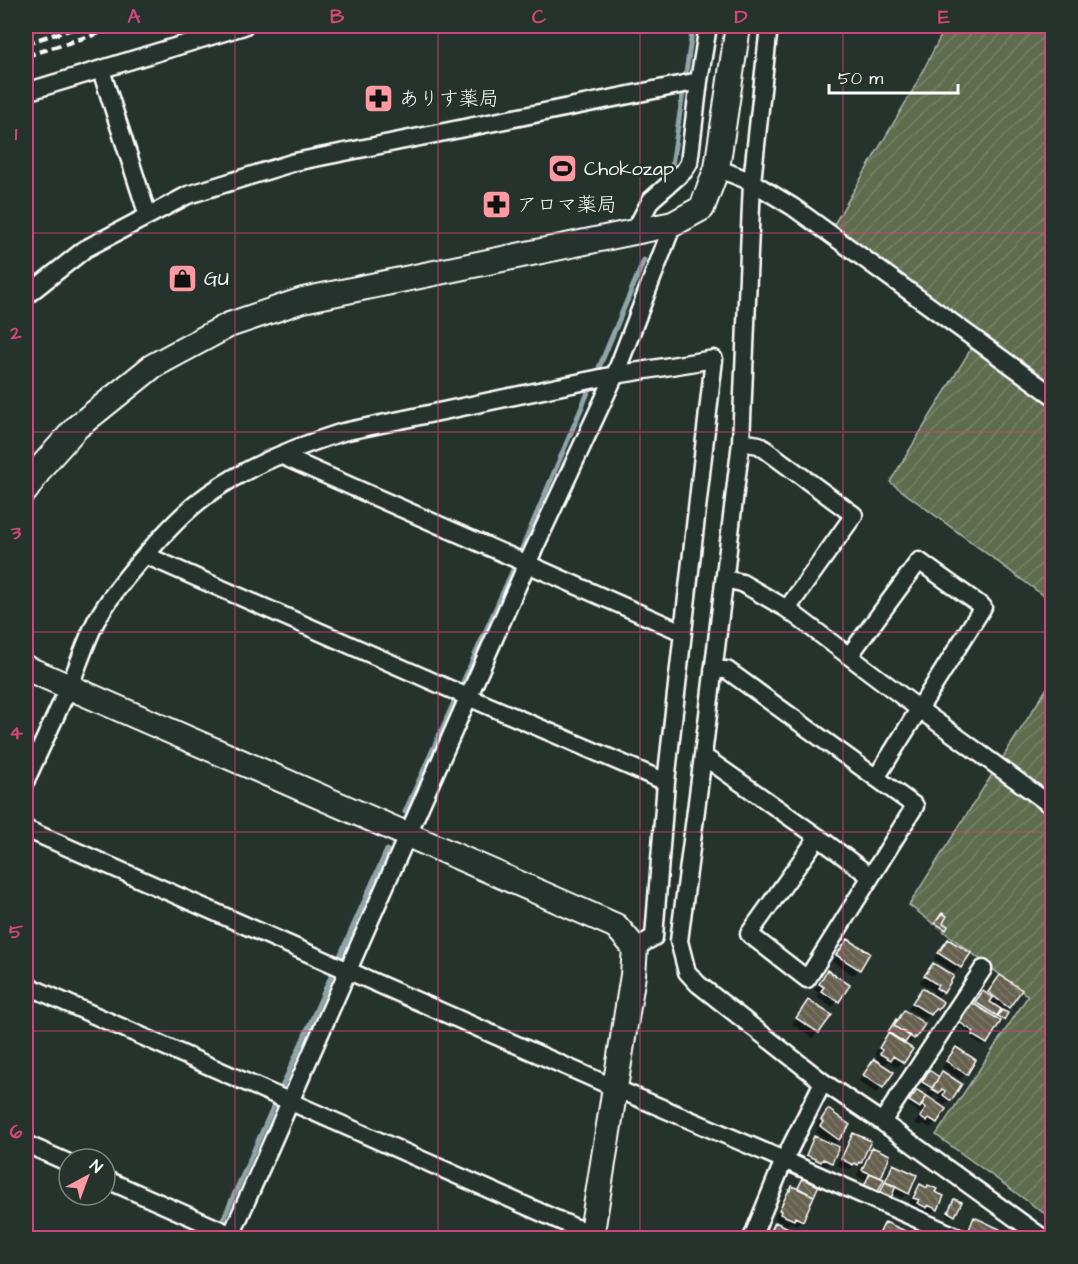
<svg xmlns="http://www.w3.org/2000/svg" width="1078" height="1264" viewBox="0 0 1078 1264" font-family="'Architects Daughter','Klee One',sans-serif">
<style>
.garden{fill:url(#garden-furrows);stroke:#aeb6a6;stroke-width:1.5}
.shadow{fill:#0007;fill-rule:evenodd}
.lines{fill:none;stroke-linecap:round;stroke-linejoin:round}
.stream{stroke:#90a5a7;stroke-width:5}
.building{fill:url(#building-back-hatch);stroke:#fff;stroke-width:1.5}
.street-casing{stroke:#fff;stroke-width:21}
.secondary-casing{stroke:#fff;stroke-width:28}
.street{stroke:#26332d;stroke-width:16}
.secondary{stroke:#26332d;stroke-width:24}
.rail{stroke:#fff;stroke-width:4.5;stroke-dasharray:9 4.5;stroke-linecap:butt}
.grid{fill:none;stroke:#ce467c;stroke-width:1.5;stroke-opacity:0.55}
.labels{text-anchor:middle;stroke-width:5;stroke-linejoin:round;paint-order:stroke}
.poi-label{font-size:20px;fill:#fff;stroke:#26332d;text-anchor:start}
.neatline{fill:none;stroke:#ce467c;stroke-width:2}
.grid-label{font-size:20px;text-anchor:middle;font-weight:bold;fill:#ce467c}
</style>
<defs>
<pattern id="garden-furrows" width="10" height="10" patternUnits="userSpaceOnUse" patternTransform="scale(1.5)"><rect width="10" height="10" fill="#5e6c4e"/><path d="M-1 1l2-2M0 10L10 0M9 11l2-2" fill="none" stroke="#768269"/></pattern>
<pattern id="building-back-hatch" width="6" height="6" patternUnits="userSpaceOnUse" patternTransform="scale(1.5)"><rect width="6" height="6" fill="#66614f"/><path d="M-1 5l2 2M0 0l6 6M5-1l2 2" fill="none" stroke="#7d7969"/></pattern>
</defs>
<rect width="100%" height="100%" fill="#26332d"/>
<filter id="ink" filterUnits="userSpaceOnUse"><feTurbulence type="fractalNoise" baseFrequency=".0167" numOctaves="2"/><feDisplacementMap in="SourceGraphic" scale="12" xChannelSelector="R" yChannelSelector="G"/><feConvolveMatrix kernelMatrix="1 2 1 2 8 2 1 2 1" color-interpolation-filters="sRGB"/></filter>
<g filter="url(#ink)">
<path class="garden" d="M946 26H1052V602L890 482 980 334 833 226 913 90Z
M1052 680V1219L936 1135 1028 996 909 905Z"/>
<path class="shadow" d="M940 917 941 923 946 927 942 932 934 926Z
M848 941 868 954 859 969 853 975 832 961Z
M948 941 960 967 954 973 934 959 942 946Z
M933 965 943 992 936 998 941 1003 937 1009 925 1019 908 1009 916 995 922 990 931 995 933 991 920 982 928 970Z
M828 972 848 986 838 1001 832 1007 817 997 819 993 814 990 822 978Z
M1000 977 1008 1007 1003 1012 1002 1019 983 1046 971 1038 973 1035 957 1025 969 1006 974 1005 980 995H986ZM999 1010 1002 1012 997 1020 993 1017Z
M808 1002 818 1032 813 1038 792 1024 803 1007Z
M904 1012 923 1025 915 1037 910 1043 909 1042 907 1043 905 1042 902 1044 903 1062 897 1067 888 1061 883 1066 882 1087 876 1093 859 1081 868 1066 874 1061 877 1056 874 1054 883 1041 888 1036 886 1035 890 1029Z
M959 1043 961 1044 957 1050 966 1074 960 1079 942 1067Z
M927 1075 938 1078 950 1100 945 1105 938 1101 941 1097 936 1094 932 1098 927 1094 930 1090 920 1085Z
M915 1094 944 1109 936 1122 930 1128 923 1123 920 1126 915 1123 921 1114 908 1104Z
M823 1117 838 1139 833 1145 816 1132 819 1128 816 1126Z
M853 1135 862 1159 872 1149 879 1179 884 1181 887 1171 893 1166 908 1193 902 1198 892 1193 887 1199 881 1196 884 1188 879 1187 875 1193 863 1188 867 1180 857 1176 865 1156 851 1169 848 1168 846 1169 836 1165 848 1140Z
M814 1138 831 1162 825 1167 817 1164 814 1167 801 1161 809 1144Z
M803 1180 817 1186 802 1220 796 1225 790 1222 787 1225 775 1219 776 1217 775 1216 783 1197 793 1188 797 1190Z
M920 1186 936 1209 931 1214 922 1210 920 1213 913 1209 914 1206 909 1203 914 1191Z
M952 1203 954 1215 951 1217 947 1215Z
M974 1219 998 1230 995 1238H966L963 1237 969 1225Z
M886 1223 916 1238 919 1234 925 1238 928 1235 934 1238H876L880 1229Z"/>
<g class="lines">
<path class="stream" d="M671 172 693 26
M596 375 644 260
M405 812 512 572 592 383
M215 1238 387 850"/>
</g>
<path class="building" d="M942 913 947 916 943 923 948 926 946 930 935 923Z
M848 939 870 953 860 970 836 955Z
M948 939 971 953 961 968 938 953Z
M933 963 954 976 944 993 936 988 938 985 924 976Z
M827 970 850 985 839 1002 821 991 824 987 819 984Z
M1000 975 1022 990 1009 1008 988 992Z
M922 988 941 1000 943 1002 938 1010 936 1008 931 1015 912 1003Z
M983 991 993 998 990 1002 1001 1009 997 1016 975 1002Z
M808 1000 832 1015 819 1033 796 1018Z
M971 1002 1001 1021 987 1044 972 1035 974 1032 959 1022Z
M904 1010 925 1024 916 1038 915 1037 914 1039 894 1026Z
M1002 1010 1008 1013 1004 1020 998 1016Z
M896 1019 897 1020 894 1026 910 1036 905 1043 888 1032Z
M888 1033 913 1049 904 1063 893 1056 891 1060 880 1054 882 1050 879 1048Z
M956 1047 976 1060 967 1075 946 1061Z
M874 1059 894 1072 883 1088 863 1075Z
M929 1070 939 1077 932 1088 922 1082Z
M942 1071 962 1084 951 1101 943 1095 945 1091 942 1089 939 1093 932 1089Z
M917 1090 927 1096 920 1108 909 1101Z
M927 1096 946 1109 937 1123 929 1118 927 1122 920 1117 926 1108 921 1105Z
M828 1109 850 1125 839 1140 820 1126 823 1122 821 1120Z
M853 1133 871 1141 861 1163 859 1162 858 1165 854 1163 853 1165 841 1159Z
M814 1136 839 1147 832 1163 823 1159 821 1162 806 1155Z
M872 1147 890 1155 881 1178 862 1170Z
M893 1164 917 1175 909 1194 885 1182Z
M870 1173 884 1179 878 1192 864 1186Z
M803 1178 819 1185 814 1196 798 1188Z
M885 1182 896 1186 891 1198 880 1193Z
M920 1184 927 1188 928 1185 937 1189 935 1192 944 1196 938 1210 928 1205 927 1208 917 1203 919 1200 913 1198Z
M792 1186 814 1196 803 1221 795 1217 794 1220 780 1214 781 1211 779 1210 789 1190 790 1191Z
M954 1199 962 1202 955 1216 948 1212Z
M974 1217 1000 1229 996 1238H985L968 1232Z
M775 1222 797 1232 795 1238H768Z
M885 1222 917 1236 916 1238H877Z
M918 1233 926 1236 925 1238H916Z"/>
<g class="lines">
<defs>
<path id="street" d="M769 26 752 182 741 442 703 756 679 941 687 972 698 984 823 1082 882 1122 1043 1238
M101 70 148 216
M26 92 244 26
M717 168 752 182 793 207 1052 395
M634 232 651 200 684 171 689 163 699 81 708 26
M26 296 85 249 188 195 295 162 699 81
M741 442 759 445 854 515 787 609
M280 455 682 632
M145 555 468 697 666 782
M725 579 742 583 787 609 919 709 1052 806
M849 656 919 561 983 607 876 778
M713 670H727L915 806 807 979 749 934 818 837
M703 756 818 837 870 876
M26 780C40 749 54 719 68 689 78 667 85 643 96 621 110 596 129 573 148 552 166 532 185 511 207 495 247 466 295 447 343 432L615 375 714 359 666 782 654 937 635 948
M26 829 615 1088 784 1160 960 1238
M26 985 592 1235
M882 1122 983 969
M26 1144 69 1163
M105 1179 239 1238
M230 1238 527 564 615 375 673 224
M752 1238 784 1160 823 1082"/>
<path id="secondary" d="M26 490 43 465 77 427 153 366 229 325 303 300 673 224 702 208 717 168 738 26
M26 668 616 926 635 948 633 975 591 1238"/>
</defs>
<use href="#street" class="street-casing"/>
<use href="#secondary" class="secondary-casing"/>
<use href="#street" class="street"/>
<use href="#secondary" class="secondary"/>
<path class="rail" d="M26 43 82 26
M26 56 122 26"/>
</g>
</g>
<path class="grid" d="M235 26V1238M438 26V1238M640 26V1238M843 26V1238M26 233H1052M26 432H1052M26 632H1052M26 832H1052M26 1031H1052"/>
<defs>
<symbol id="pharmacy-square" viewBox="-11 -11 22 22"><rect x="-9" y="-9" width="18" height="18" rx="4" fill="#ff9aa2" stroke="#26332d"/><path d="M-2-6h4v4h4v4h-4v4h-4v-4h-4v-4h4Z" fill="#111"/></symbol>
<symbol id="stadium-square" viewBox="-11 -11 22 22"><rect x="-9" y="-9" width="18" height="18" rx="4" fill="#ff9aa2" stroke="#26332d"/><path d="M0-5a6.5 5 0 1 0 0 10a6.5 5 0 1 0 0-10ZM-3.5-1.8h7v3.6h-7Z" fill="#111"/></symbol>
<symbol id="shop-square" viewBox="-11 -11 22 22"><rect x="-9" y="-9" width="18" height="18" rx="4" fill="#ff9aa2" stroke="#26332d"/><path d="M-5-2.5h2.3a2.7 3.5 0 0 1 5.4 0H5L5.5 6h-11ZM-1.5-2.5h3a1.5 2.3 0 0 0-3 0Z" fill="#111"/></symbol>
</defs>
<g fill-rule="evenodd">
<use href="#pharmacy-square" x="362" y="82" width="33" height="33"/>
<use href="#stadium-square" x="546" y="152" width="33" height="33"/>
<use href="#pharmacy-square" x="480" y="188" width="33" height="33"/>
<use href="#shop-square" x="166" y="262" width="33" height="33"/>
</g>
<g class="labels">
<g class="poi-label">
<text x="399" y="105">ありす薬局</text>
<text x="584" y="175">Chokozap</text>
<text x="517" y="211">アロマ薬局</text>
<text x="204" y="285">GU</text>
</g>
</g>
<rect width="1078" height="1264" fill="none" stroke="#26332d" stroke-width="66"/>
<g transform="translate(87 1177) rotate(41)"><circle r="28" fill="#26332d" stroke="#7d8581" stroke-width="1.5"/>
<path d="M0-4.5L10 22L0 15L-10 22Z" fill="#ff9aa2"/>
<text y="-9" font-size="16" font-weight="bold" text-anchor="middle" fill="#ffffff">N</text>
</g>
<path d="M829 84v9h129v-9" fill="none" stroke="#ffffff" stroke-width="3"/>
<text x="838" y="84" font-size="18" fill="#ffffff" stroke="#26332d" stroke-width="4.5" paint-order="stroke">50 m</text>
<rect x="33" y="33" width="1012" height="1198" class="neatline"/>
<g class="grid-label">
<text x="134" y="23">A</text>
<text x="337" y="23">B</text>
<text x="539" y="23">C</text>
<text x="741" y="23">D</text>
<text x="944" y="23">E</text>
<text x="16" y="140">1</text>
<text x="16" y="339">2</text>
<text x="16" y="539">3</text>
<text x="16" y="739">4</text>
<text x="16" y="938">5</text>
<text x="16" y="1138">6</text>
</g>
</svg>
